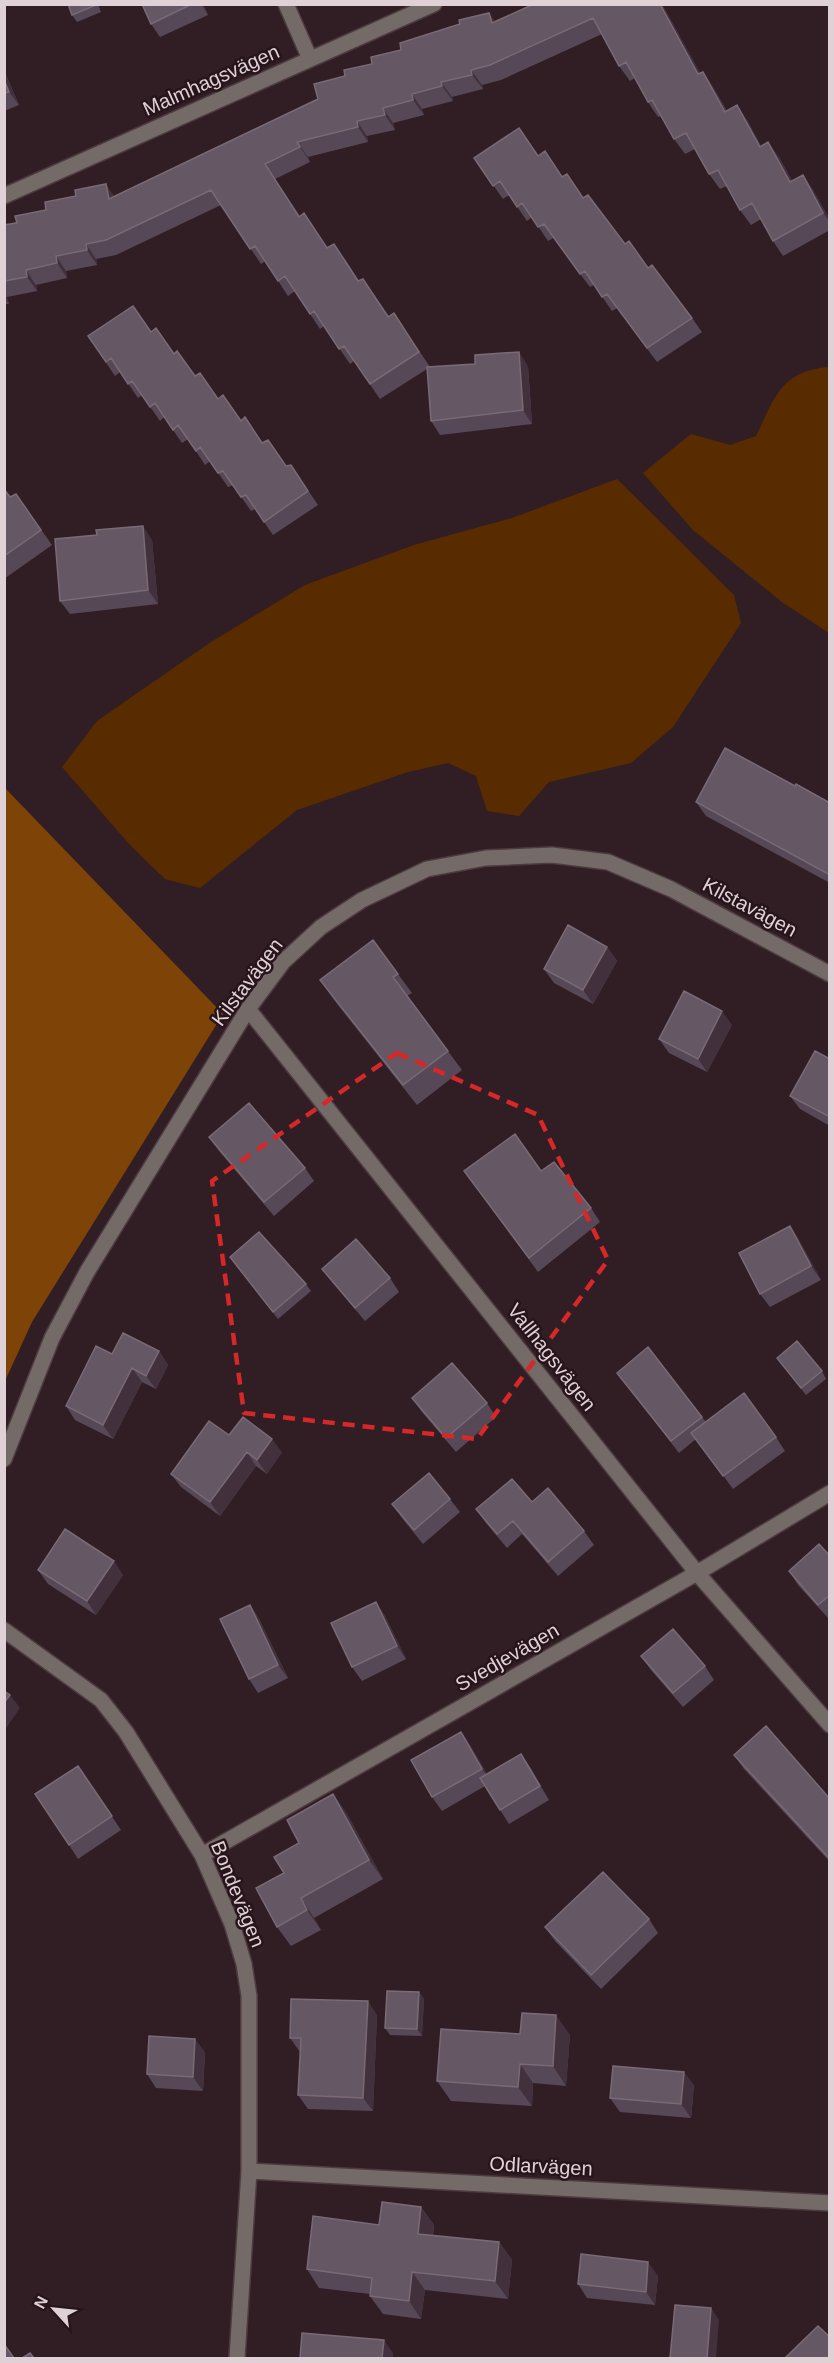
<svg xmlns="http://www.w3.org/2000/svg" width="834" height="2363" viewBox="0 0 834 2363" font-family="Arial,sans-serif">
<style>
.green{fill:#592c00}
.forest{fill:#7d4307}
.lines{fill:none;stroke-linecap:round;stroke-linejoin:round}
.minor-casing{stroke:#4d3b41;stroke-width:18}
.minor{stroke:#746a68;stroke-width:15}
.wall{fill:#574857}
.shaded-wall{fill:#42313d}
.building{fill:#665764;stroke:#796a76;stroke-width:1.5}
.marked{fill:none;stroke:#d62828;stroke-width:4.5;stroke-dasharray:12 8;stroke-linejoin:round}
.labels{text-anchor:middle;stroke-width:5;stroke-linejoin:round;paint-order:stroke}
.street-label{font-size:20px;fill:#dfd1d5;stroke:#27151b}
</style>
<rect width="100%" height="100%" fill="#311e25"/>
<path class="green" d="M829 367H830L829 633 782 602 693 530 643 473 691 434 730 445 756 436C775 397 781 371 829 367Z
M617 479 734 595 741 623 673 727 631 763 549 782 519 816 487 811 476 776 448 763 408 772 297 810 200 888 165 879 130 845 62 767 97 721 211 642 305 585 414 545 512 518Z"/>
<path class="forest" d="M5 788 223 1014 32 1322 5 1381Z"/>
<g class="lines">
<defs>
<path id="minor" d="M286 4 310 59
M4 196 434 4
M248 1009 697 1573 830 1725
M4 1459 52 1338 87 1272 248 1009 283 962 321 927 362 900 427 869 486 858 552 855 608 862 671 889 830 974
M4 1630 101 1700 126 1732 202 1855 232 1924 244 1964 249 1996V2171L237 2358
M202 1855 697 1573 830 1493
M249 2171 830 2203"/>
</defs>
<use href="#minor" class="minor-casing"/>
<use href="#minor" class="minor"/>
</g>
<path class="wall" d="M98 4 101 12 77 22 72 15Z
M142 4H203L208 15 160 37 151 24Z
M534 4H666L663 6 700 73 703 72 713 87 727 111 747 120 761 146 779 157 792 181 803 175 813 190 830 220V230L783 256 773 241 761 219 751 225 740 210 727 186 720 189 709 174 695 149 685 154 674 139 661 116 658 117 648 102 635 78 630 81 619 66 602 34 501 80 482 85 483 89 452 97 453 101 422 109 424 115 393 123 395 130 367 136 368 142 308 157 310 162 275 179 300 216 328 248 345 259 359 281 363 279 389 316 394 313 430 367 528 366 532 424 440 435 431 421 427 369 380 399 354 361 350 364 324 326 320 329 295 291 288 296 265 261 261 264 221 205 116 255 96 259 97 265 66 271 67 278 36 285 37 291 7 297 9 304H4V225L114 196 318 99 345 76 401 50 496 22Z
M4 70 19 105 4 111Z
M538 156 562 177 583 198 648 268 692 318 702 332 657 362 617 308 612 311 594 285 590 287 553 238 548 241 532 217 527 221 509 195 503 199 474 158Z
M151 332 286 466 291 465 318 505 273 535 255 509 251 511 233 485 228 487 210 461 205 465 188 439 182 443 164 417 160 421 142 395 138 398 120 372 115 376 88 336Z
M4 489 10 497 16 494 52 545 4 579Z
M152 540 158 604 70 614 60 601Z
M795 786 830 803V883L706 816 696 802Z
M607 947 617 961 593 1004 554 983 544 969Z
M398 974 412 993 407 996 462 1070 417 1105 334 1000 320 980Z
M732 1025 707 1072 669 1053 659 1039Z
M830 1059V1126L800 1109 790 1096Z
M209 1137 305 1168 314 1181 274 1216 219 1151Z
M464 1171H541L591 1208 600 1222 538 1272Z
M790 1226 799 1240 821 1280 770 1307 760 1294Z
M230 1257 306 1284 311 1291 278 1319Z
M322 1269 390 1278 399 1292 365 1321 332 1282Z
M159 1351 168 1365 156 1389 142 1382 113 1439 75 1420 66 1406 112 1354Z
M777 1358 822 1371 826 1379 806 1395Z
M617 1373 702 1417 706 1422 776 1437 785 1451 733 1489 696 1439 679 1453Z
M412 1398 487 1403 496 1417 456 1452 422 1412Z
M229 1435 282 1452 267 1474 256 1466 220 1516 181 1487 171 1474Z
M450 1499 460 1512 423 1544 402 1518 392 1504Z
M532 1502 584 1531 594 1545 558 1576 522 1534 507 1548 486 1523 476 1509Z
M830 1556V1617L828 1618 798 1585 789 1571Z
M38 1570 123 1575 96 1615 48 1584Z
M376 1602 385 1616 406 1659 362 1681 352 1667Z
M250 1605 259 1619 288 1678 258 1693 249 1679Z
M641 1656 705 1666 714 1680 683 1707 651 1670Z
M461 1732 470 1745 487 1774 521 1754 530 1767 549 1800 509 1824 485 1786 442 1811 432 1797Z
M734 1755 830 1799V1862L744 1769Z
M78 1766 121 1830 78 1859 69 1845Z
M333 1794 347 1814 383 1879 314 1918 321 1930 291 1946 277 1927 284 1873 299 1843Z
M649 1919 658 1933 601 1989 555 1941 545 1927Z
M419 1992 424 1999 422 2036 390 2035 385 2028Z
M377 2015 373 2111 308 2109 298 2095 300 2052 290 2038Z
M520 2034 570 2035 566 2086 533 2083 532 2106 451 2101 437 2081Z
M205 2052 203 2091 156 2088 147 2074Z
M694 2085 691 2118 620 2112 610 2098Z
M421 2207 434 2225 433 2235 499 2242 512 2260 508 2299 425 2290 421 2319 383 2314 370 2296V2294L319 2288 307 2269 379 2225Z
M658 2276 655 2305 587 2298 578 2284Z"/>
<path class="shaded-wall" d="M201 4H203L208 15Z
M660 4H662L709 89 698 74Z
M489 13 500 28 492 23Z
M4 70 19 105 9 92 4 80Z
M471 70 482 85 483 89 472 75Z
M703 72 713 87 735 127 725 112Z
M441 82 452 97 453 101 442 86Z
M412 94 422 109 424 115 413 100Z
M737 105 747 120 770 162 760 147Z
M383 108 393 123 395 130 385 115Z
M357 121 367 136 368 142 358 127Z
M297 142 308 157 310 162 300 147Z
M768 142 779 157 801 197 790 182Z
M803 175 813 190 830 220V222L823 213Z
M106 184 116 199H109Z
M86 244 96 259 97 265 87 250Z
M56 256 66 271 67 278 57 263Z
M26 270 36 285 37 291 27 277Z
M4 294 7 297 9 304 4 298Z
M519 352 528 366 532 424 523 410Z
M143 526 152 540 158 604 148 590Z
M607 947 617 961 593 1004 583 990Z
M722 1011 732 1025 707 1072 698 1059Z
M790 1226 799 1240 821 1280 811 1266Z
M159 1351 168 1365 156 1389 146 1376Z
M132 1368 142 1382 113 1439 103 1425Z
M272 1439 282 1452 267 1474 257 1460Z
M247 1452 256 1466 220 1516 210 1502Z
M114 1561 123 1575 96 1615 87 1601Z
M376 1602 385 1616 406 1659 397 1646Z
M250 1605 259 1619 288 1678 278 1665Z
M10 1695 20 1708 4 1731V1703Z
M461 1732 470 1745 492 1783 482 1769Z
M521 1754 530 1767 549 1800 540 1786Z
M333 1794 347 1814 383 1879 369 1860Z
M301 1898 314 1918 321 1930 307 1910Z
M419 1992 424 1999 422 2036 417 2029Z
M368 2001 377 2015 373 2111 363 2098Z
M556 2015 570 2035 566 2086 553 2066Z
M195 2039 205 2052 203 2091 193 2077Z
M520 2064 533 2083 532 2106 518 2087Z
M684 2072 694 2085 691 2118 681 2104Z
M421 2207 434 2225 430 2252 418 2234Z
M499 2242 512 2260 508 2299 495 2281Z
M648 2262 658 2276 655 2305 646 2292Z
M412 2272 425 2290 421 2319 409 2301Z
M711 2308 719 2320 716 2358H707Z
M384 2340 393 2353V2358H382Z"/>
<path class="building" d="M68 4H96V5L72 15Z
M142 4H192L151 24Z
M534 4H660L698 74 703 72 725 112 737 105 760 147 768 142 790 182 803 175 823 213 773 241 752 203 740 210 718 170 709 174 686 133 674 139 652 100 648 102 626 62 619 66 593 18 490 65 471 70 472 75 441 82 442 86 412 94 413 100 383 108 385 115 357 121 358 127 297 142 300 147 265 164 299 217 304 213 327 248 334 244 358 281 363 279 388 317 394 313 419 352 370 384 344 346 339 349 314 311 310 314 285 276 278 281 255 246 250 249 211 190 106 240 86 244 87 250 56 256 57 263 26 270 27 277 4 281V225L17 223 15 216 46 210 45 202 76 196 75 190 106 184 109 199 318 99 314 84 345 76 344 70 372 64 371 57 401 50 400 43 460 24 459 20 489 13 492 23Z
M4 80 9 92 4 93Z
M519 128 538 156 545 151 562 177 567 174 583 198 588 195 625 244 629 241 648 268 652 265 692 318 647 348 607 294 602 297 585 271 580 274 544 224 538 227 522 203 517 207 500 181 493 186 474 158Z
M133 306 151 332 156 328 174 354 177 351 195 376 200 373 218 399 223 395 241 421 245 417 262 443 268 440 286 466 291 465 308 491 264 522 246 495 241 497 223 471 218 473 200 447 196 451 178 425 173 430 155 403 150 407 132 381 128 384 111 358 106 362 88 336Z
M519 352 523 410 431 421 427 367 475 364V355Z
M4 489 10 497 16 494 41 530 4 556Z
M143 526 148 590 60 601 55 539 97 535 96 530Z
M725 748 795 786 796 784 830 803V875L696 802Z
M568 925 607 947 583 990 544 969Z
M373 940 398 974 393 977 448 1051 403 1085 320 980Z
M684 991 722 1011 698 1059 659 1039Z
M815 1051 830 1059V1117L790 1096Z
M249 1103 305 1168 264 1202 209 1137Z
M515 1134 541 1171 554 1162 591 1208 529 1258 464 1171Z
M790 1226 811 1266 760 1294 739 1253Z
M259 1232 306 1284 273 1312 230 1257Z
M356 1239 390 1278 355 1308 322 1269Z
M123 1333 159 1351 146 1376 132 1368 103 1425 66 1406 96 1346 112 1354Z
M797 1341 822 1371 801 1388 777 1358Z
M648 1347 702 1417 671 1441 617 1373Z
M452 1363 487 1403 446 1438 412 1398Z
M744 1393 776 1437 723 1476 691 1433Z
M243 1417 272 1439 257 1460 247 1452 210 1502 171 1474 209 1421 229 1435Z
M429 1473 450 1499 414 1530 392 1504Z
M512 1479 532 1502 548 1488 584 1531 548 1562 513 1521 497 1534 476 1509Z
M65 1529 114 1561 87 1601 38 1570Z
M819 1544 830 1556V1595L818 1605 789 1571Z
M376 1602 397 1646 352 1667 331 1623Z
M250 1605 278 1665 249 1679 220 1619Z
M673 1629 705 1666 673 1693 641 1656Z
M4 1691 10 1695 4 1703Z
M766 1726 830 1799V1859L734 1755Z
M461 1732 482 1769 432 1797 411 1760Z
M521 1754 540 1786 500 1810 480 1778Z
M78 1766 112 1816 69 1845 35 1794Z
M333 1794 369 1860 301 1898 307 1910 277 1927 256 1888 284 1873 274 1857 299 1843 287 1820Z
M603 1872 649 1919 591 1975 545 1927Z
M387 1991 419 1992 417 2029 385 2028Z
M291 1999 368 2001 363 2098 298 2095 301 2038H290Z
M522 2013 556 2015 553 2066 520 2064 518 2087 437 2081 441 2029 520 2034Z
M149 2036 195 2039 193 2077 147 2074Z
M613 2066 684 2072 681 2104 610 2098Z
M382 2202 421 2207 418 2234 499 2242 495 2281 412 2272 409 2301 370 2296 372 2278 307 2269 313 2216 379 2225Z
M581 2254 648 2262 646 2292 578 2284Z
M675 2305 711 2308 707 2358H670Z
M818 2326 830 2337V2358H785Z
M302 2333 384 2340 382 2358H300Z
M4 2344 14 2358H4Z
M30 2353 34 2358H22Z"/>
<path class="marked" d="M397 1053 538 1115 608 1260 477 1439 244 1413 212 1181Z"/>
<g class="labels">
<g class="street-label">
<text transform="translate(211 80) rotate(-24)" y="7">Malmhagsvägen</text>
<text transform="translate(750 907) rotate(28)" y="7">Kilstavägen</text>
<text transform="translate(247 982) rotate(-53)" y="7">Kilstavägen</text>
<text transform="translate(552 1357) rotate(52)" y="7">Vallhagsvägen</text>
<text transform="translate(507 1657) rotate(-30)" y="7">Svedjevägen</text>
<text transform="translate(238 1894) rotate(68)" y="7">Bondevägen</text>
<text transform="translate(541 2166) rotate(3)" y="7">Odlarvägen</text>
</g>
</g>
<rect width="834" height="2363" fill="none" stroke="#dfd1d5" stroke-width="12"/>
<g transform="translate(54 2309) rotate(297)" stroke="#27151b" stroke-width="4.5" paint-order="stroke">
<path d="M0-4.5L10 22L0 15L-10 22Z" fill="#dfd1d5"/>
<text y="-9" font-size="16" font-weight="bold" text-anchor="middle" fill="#dfd1d5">N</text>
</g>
</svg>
